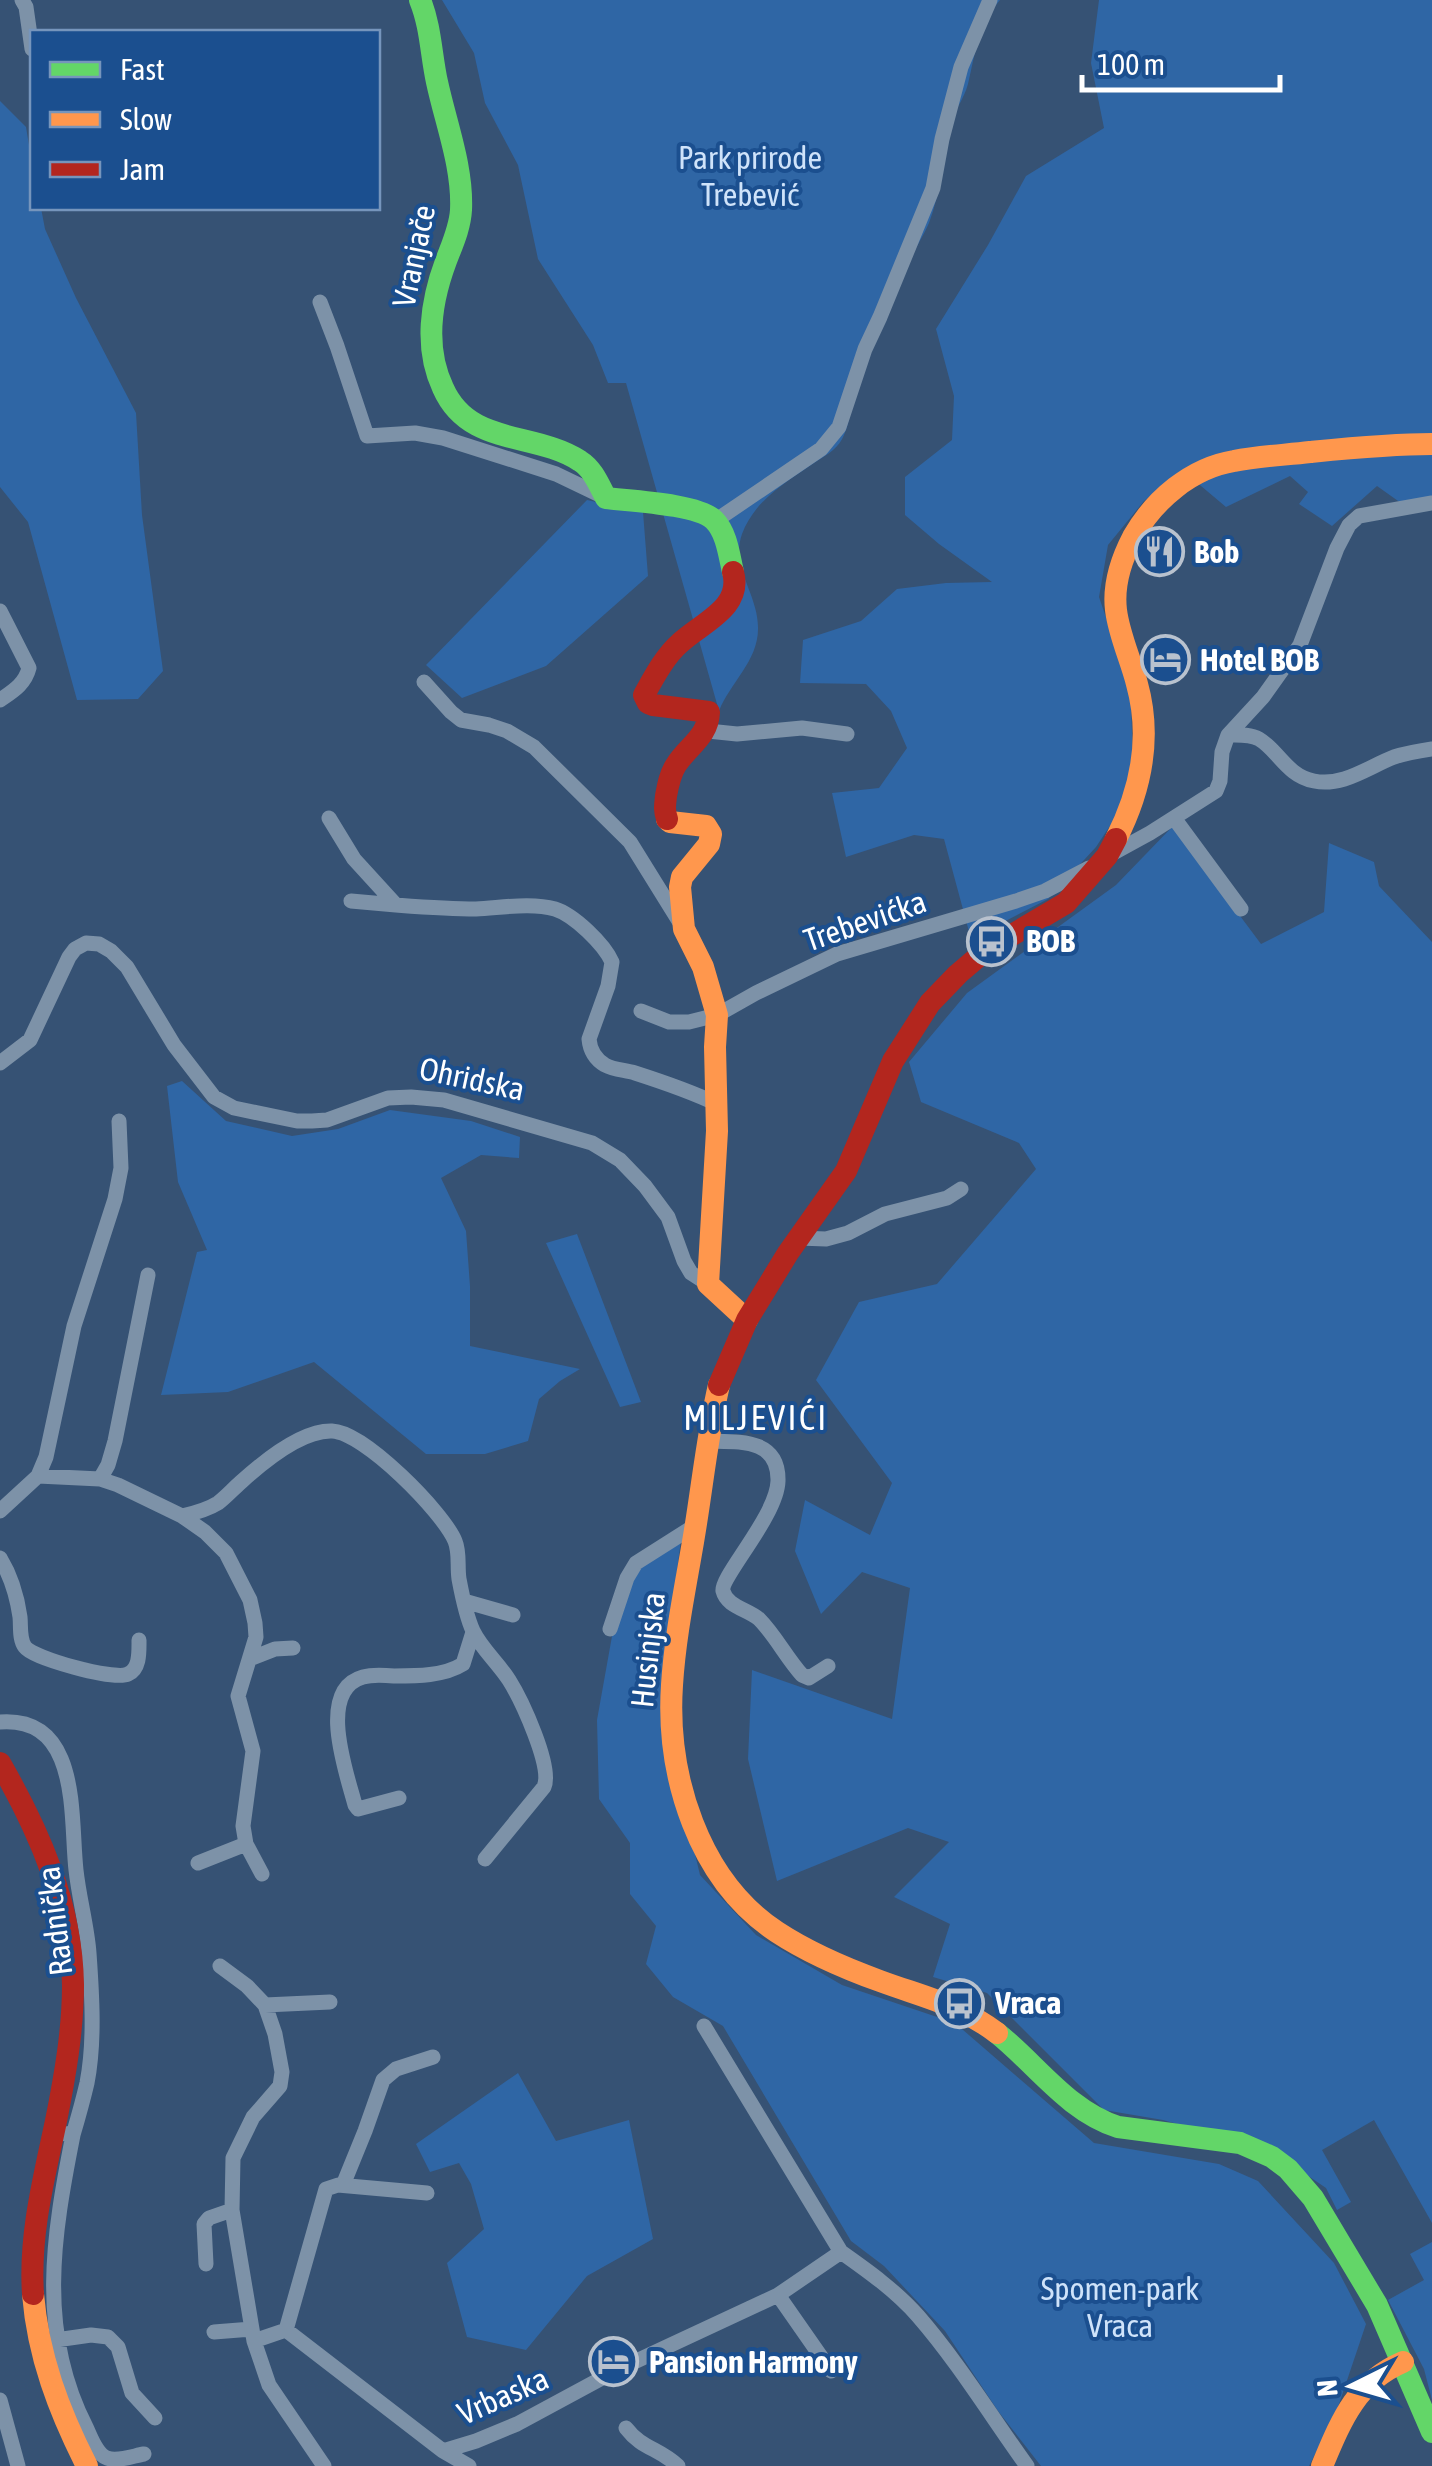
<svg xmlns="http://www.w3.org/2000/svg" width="1432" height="2466" viewBox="0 0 1432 2466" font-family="'Asap Condensed',sans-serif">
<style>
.green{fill:#2f66a5}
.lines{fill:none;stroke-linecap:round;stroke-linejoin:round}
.street{stroke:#7d92a8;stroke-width:15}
.fast{stroke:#63d668;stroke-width:22}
.slow{stroke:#ff974d;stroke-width:22}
.jam{stroke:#b3261e;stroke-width:22}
.labels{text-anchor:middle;stroke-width:8;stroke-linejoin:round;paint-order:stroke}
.park-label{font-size:32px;fill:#cfe3fa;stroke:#1b4f8f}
.street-label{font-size:32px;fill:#fff;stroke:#1b4f8f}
.poi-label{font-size:32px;font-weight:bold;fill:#fff;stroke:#1b4f8f;text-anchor:start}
.neighbourhood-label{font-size:35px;letter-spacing:2.5px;fill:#fff;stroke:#1b4f8f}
</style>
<rect width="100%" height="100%" fill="#365274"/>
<path class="green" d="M442 0H1000C977 26 976 52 968 84 964 99 954 111 950 126 942 158 941 192 929 223 923 237 914 250 908 263 889 305 870 348 855 391 851 405 850 421 844 435 839 448 828 454 817 461 788 481 755 499 742 534 730 567 759 595 758 629 758 661 730 683 719 711L626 383H608L593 345 538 259 518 165 485 103 474 53Z
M1099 0H1432V505L1408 508 1377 486 1332 526 1299 504 1308 492 1290 476 1226 507 1182 470 1144 501 1108 545 1099 597 1124 670 1131 703 1133 764 1121 809 1096 847 1048 899 971 939 944 839 914 835 846 857 832 793 879 788 907 748 891 711 866 684 800 683 803 640 861 621 897 589 946 583 992 582 939 544 905 515V477L952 440 954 396 936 329 988 245 1026 176 1104 128 1091 63Z
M0 101 26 127 32 163V208H41L45 229 76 298 136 413 142 515 163 671 138 699 77 700 28 522 0 487Z
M587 500 643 512 648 576 546 666 462 698 426 665Z
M1173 826 1261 944 1324 912 1329 843 1374 862 1379 886 1432 942V2223L1374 2120 1322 2150 1351 2202 1337 2210 1326 2188 1270 2150 1163 2120 1104 2110 987 1993 933 1977 950 1924 894 1897 949 1842 908 1828 777 1881 748 1759 752 1670 892 1719 910 1588 862 1572 821 1614 795 1551 805 1500 870 1535 892 1483 816 1380 859 1302 937 1284 1036 1169 1019 1143 921 1102 909 1062 967 993 1116 885Z
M182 1081 226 1121 292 1136 338 1129 390 1110 471 1121 520 1137 519 1158 481 1155 441 1178 466 1231 470 1286V1346L580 1369 560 1381 539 1399 528 1441 485 1454H426L314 1362 228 1392 161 1395 197 1252 207 1250 178 1182 167 1086Z
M577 1234 641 1402 620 1407 546 1243Z
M681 1539 675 1587 684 1808 700 1875 756 1935 842 1985 955 2023 1094 2143 1219 2164 1258 2181 1334 2263 1366 2324 1336 2413 1309 2466H1041L998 2411 945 2331 884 2266 851 2241 723 2026 673 1997 646 1964 656 1926 630 1894V1843L599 1799 597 1720 614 1625 634 1570Z
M518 2073 556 2141 629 2120 653 2239 587 2276 526 2350 467 2337 447 2263 484 2229 471 2184 459 2163 430 2172 416 2144Z
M1432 2242V2400L1424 2369 1388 2300 1424 2280 1410 2254Z"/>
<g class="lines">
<path class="street" d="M22 0 26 7 32 49
M320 302 337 346 367 436 415 433 443 438 556 474 606 498
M715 521 821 449 839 427 865 349 880 317 933 188 942 139 961 67 990 0
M0 611 29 668C25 684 13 691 0 700
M424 682 451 712 461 720 489 725 507 731 534 747 630 842 679 921
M708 731 737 734 802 728 847 734
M1228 735C1238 735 1250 734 1259 739 1278 750 1287 776 1314 781 1343 787 1368 767 1394 757 1407 753 1419 751 1432 749
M329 818 354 859 396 905C423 907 449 909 476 909 500 908 531 902 555 909 574 915 604 944 612 962L608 986 589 1039C590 1050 595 1059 605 1065 614 1070 625 1070 635 1073 663 1082 690 1091 717 1104
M1174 818 1241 909
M1108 856 1150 833 1216 791 1220 781 1222 752 1228 735 1263 697 1300 645 1337 548 1349 525 1359 516 1432 503
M351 901 396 905
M641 1011 669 1022H689L717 1015 756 993 837 954 1016 901 1045 891 1089 868
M0 1063 30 1040 69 957 75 949 86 943 99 944 111 951 127 967 174 1045 214 1097 234 1108 297 1121H312L327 1120 388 1098 411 1097 444 1100 592 1143 620 1160 645 1186 668 1217 684 1261 691 1273 708 1284
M799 1238 826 1239 848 1233 885 1214 947 1198 961 1189
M708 1441C739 1442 779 1438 778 1481 777 1516 720 1577 723 1591 727 1607 748 1609 759 1619 775 1635 786 1657 802 1675L809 1678 828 1666
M38 1476 46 1457 74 1326 115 1199 121 1168 119 1121
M100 1479 108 1465 115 1441 148 1275
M0 1511 38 1476 100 1479 118 1485 182 1516 205 1532 226 1553 250 1600 255 1623 256 1637 238 1696 253 1751 243 1826 246 1844 262 1874
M182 1516C195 1513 207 1510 218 1503 226 1497 233 1489 241 1482 263 1462 302 1430 332 1431 364 1432 443 1512 455 1541 460 1553 457 1566 459 1579 462 1595 466 1616 473 1631 481 1648 498 1663 509 1680 521 1699 553 1767 544 1787L485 1859
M0 1558C11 1576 17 1596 20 1617 21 1626 19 1639 25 1647 33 1658 114 1681 128 1674 140 1669 139 1652 139 1640
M464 1601 513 1615
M610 1629 627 1578 636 1563 696 1525
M252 1658 275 1649 293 1648
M0 1722C81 1716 70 1817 76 1870 79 1898 87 1926 89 1953 92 1995 95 2042 87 2083 83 2100 78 2118 73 2135L54 2132
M399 1798 358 1809 355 1805C347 1774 316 1690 363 1677 373 1674 384 1675 394 1676 417 1676 444 1676 463 1664L473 1632
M198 1863 246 1844
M220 1966 247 1986 265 2005 275 2034 282 2072 280 2086 253 2117 233 2158 232 2210 254 2341 269 2385 324 2466
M265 2005 330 2002
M704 2026 841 2252C868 2271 896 2291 918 2316 958 2362 991 2416 1027 2466
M73 2135C53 2236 37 2331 86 2427 91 2437 96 2454 107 2458 117 2462 133 2456 144 2454
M343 2185 365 2131 383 2080 396 2069 433 2057
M206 2264 204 2224 209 2218 232 2210
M778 2295 831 2371
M286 2330 326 2189 338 2185 427 2193
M214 2332 252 2329
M56 2340 91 2335 108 2337 118 2347 132 2393 155 2418
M254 2341 286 2330 443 2451 469 2466
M0 2400 18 2466
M626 2428C642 2449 659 2448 678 2466
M443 2451 476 2441 517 2424 617 2370 778 2295 841 2252"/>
<path class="fast" d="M420 0C431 27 431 55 437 82 446 124 463 167 461 210 460 228 452 245 446 261 431 301 424 348 443 388 469 447 534 431 580 461 593 469 599 485 606 498 631 501 698 504 714 520 727 533 729 555 733 572
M997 2033C1037 2065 1068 2111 1118 2127L1240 2143 1272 2157 1288 2169 1313 2198 1377 2305 1432 2432"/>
<path class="slow" d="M667 819 670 822 706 826 711 834 709 844 682 877 680 887 684 929 703 967 717 1015 715 1047 717 1131 708 1284 747 1320
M1116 839C1141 790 1152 738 1137 684 1131 660 1119 635 1116 610 1113 585 1122 558 1133 537 1154 500 1191 468 1234 461 1259 456 1285 455 1310 452 1351 448 1391 444 1432 444
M719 1385C707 1436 702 1490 693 1542 685 1589 675 1637 672 1685 666 1775 698 1880 777 1932 809 1953 844 1968 880 1981 923 1997 959 2004 997 2033
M33 2294C38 2356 59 2411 87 2466
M1322 2466C1341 2421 1356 2382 1403 2362"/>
<path class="jam" d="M667 819C664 810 665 805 666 796 668 785 670 774 676 765 688 746 708 737 709 712L653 705 648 703 644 695C654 677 665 656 680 643 701 623 743 608 733 572
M719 1385 747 1320 788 1253 846 1171 893 1061 930 1003 958 974 985 951 1066 903 1107 856 1116 839
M0 1763C39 1831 72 1905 73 1985 73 2030 65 2076 56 2121 44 2178 29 2235 33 2294"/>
</g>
<defs>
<symbol id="restaurant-ring" viewBox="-11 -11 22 22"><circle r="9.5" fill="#1b4f8f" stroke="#b9c2ce" stroke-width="1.5"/><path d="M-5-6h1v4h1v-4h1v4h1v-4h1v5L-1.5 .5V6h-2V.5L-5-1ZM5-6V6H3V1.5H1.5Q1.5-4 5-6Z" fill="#b9c2ce"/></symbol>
<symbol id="hotel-ring" viewBox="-11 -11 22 22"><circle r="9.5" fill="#1b4f8f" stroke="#b9c2ce" stroke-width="1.5"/><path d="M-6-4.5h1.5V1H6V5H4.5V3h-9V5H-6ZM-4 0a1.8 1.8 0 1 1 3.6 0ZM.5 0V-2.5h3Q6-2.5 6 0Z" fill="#b9c2ce"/></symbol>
<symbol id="bus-ring" viewBox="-11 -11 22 22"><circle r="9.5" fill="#1b4f8f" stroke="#b9c2ce" stroke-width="1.5"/><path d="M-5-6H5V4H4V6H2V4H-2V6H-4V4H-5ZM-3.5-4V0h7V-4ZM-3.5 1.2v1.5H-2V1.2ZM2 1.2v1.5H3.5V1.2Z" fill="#b9c2ce"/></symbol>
</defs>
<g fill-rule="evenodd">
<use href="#restaurant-ring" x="1132" y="524" width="55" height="55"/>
<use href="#hotel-ring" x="1138" y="632" width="55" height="55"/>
<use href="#bus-ring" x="964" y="914" width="55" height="55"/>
<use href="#bus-ring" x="932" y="1976" width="55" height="55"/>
<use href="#hotel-ring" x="586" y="2334" width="55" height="55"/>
</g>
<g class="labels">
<g class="park-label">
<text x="750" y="169">Park prirode<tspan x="750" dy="37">Trebević</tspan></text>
<text x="1120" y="2300">Spomen-park<tspan x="1120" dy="37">Vraca</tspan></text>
</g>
<g class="street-label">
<text transform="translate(414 256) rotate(-78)" y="11">Vranjače</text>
<text transform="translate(865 921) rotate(-19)" y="11">Trebevićka</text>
<text transform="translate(472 1079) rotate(12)" y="11">Ohridska</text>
<text transform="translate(648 1650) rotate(-84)" y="11">Husinjska</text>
<text transform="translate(55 1921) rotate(-97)" y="11">Radnička</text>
<text transform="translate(503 2396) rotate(-24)" y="11">Vrbaska</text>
</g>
<g class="poi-label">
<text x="1194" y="563">Bob</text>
<text x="1200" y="671">Hotel BOB</text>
<text x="1026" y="952">BOB</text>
<text x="995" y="2014">Vraca</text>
<text x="649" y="2373">Pansion Harmony</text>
</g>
<g class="neighbourhood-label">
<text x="756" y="1430">MILJEVIĆI</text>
</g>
</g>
<rect x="30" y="30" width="350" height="180" fill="#1b4f8f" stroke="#7695bc" stroke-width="2.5"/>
<rect x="50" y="62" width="50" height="15" fill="#63d668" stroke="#7695bc" stroke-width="2.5"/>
<text x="120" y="80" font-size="30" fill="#ffffff">Fast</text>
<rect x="50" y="112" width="50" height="15" fill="#ff974d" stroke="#7695bc" stroke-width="2.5"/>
<text x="120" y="130" font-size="30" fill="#ffffff">Slow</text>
<rect x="50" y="162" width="50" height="15" fill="#b3261e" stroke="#7695bc" stroke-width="2.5"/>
<text x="120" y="180" font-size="30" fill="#ffffff">Jam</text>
<g transform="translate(1352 2386) rotate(265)" stroke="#1b4f8f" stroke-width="8" paint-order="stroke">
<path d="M0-8L18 38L0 25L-18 38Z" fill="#ffffff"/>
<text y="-15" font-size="28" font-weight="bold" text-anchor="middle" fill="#ffffff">N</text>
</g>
<path d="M1082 75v15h198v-15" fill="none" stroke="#ffffff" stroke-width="5"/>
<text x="1097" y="75" font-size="30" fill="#ffffff" stroke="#1b4f8f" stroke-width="8" paint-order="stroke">100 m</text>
</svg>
